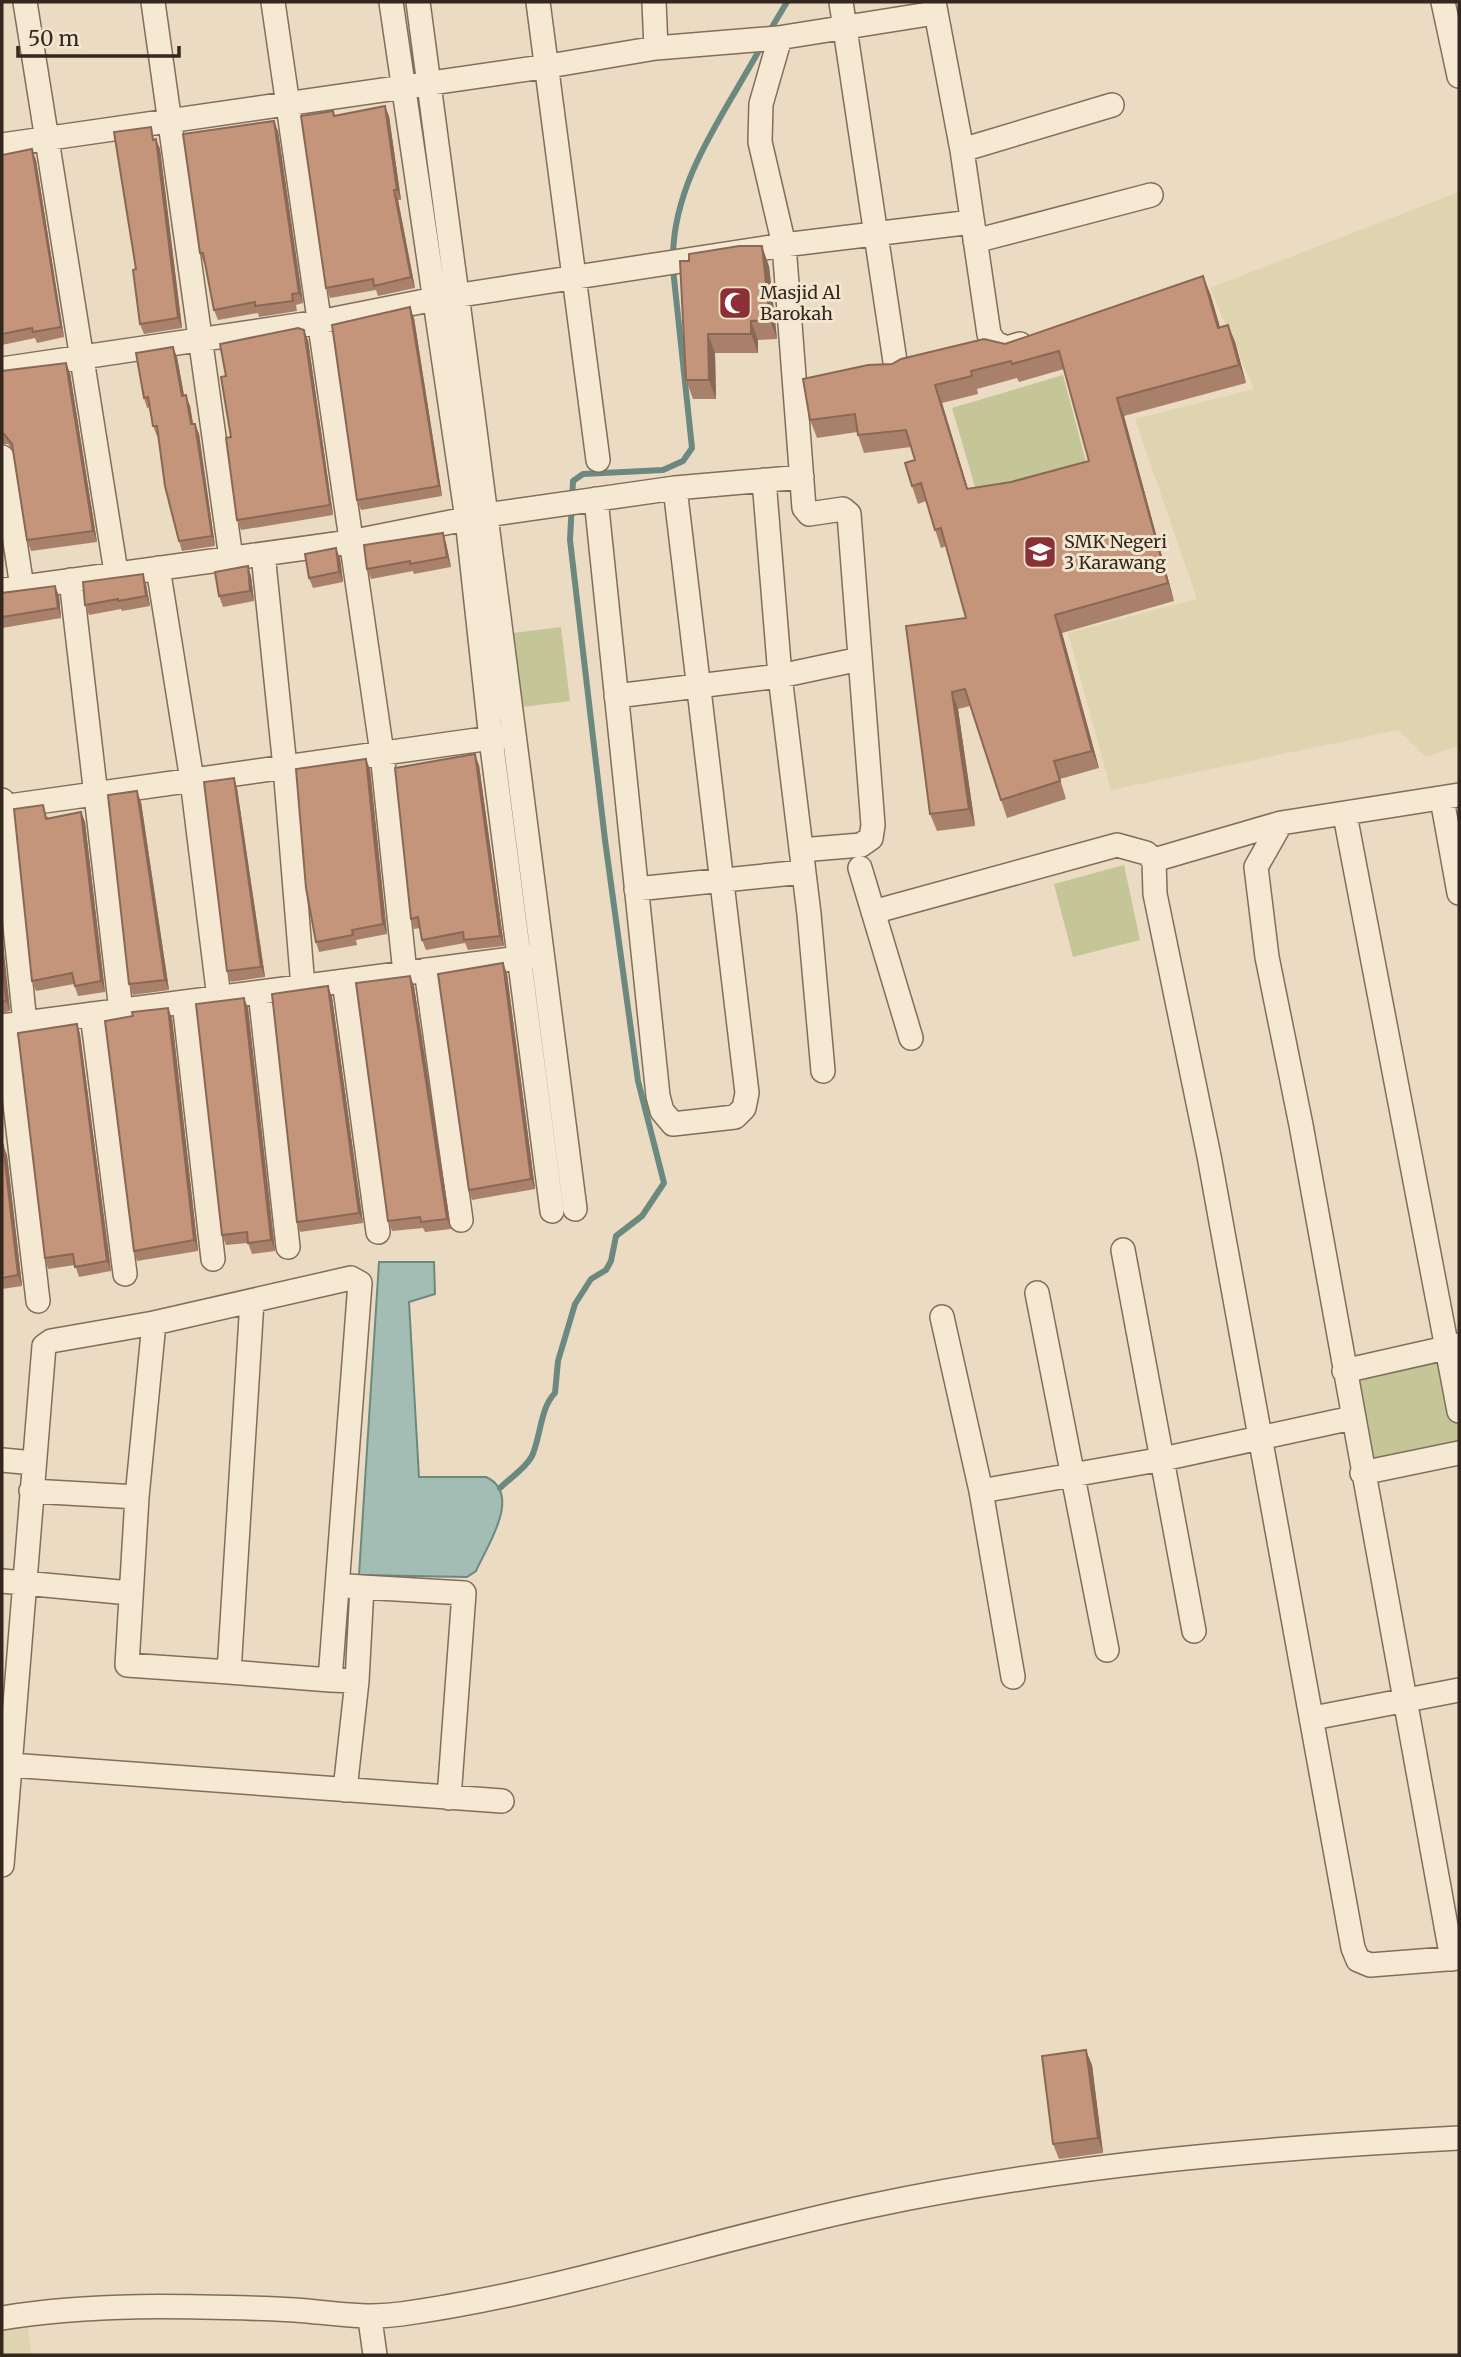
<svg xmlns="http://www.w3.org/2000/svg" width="1461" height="2357" viewBox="0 0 1461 2357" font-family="Merriweather,serif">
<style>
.farmland{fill:#ded4b0}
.green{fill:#c4c697}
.water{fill:#a4bdb4;stroke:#6c8980;stroke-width:2}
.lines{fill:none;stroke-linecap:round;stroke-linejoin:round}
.stream{stroke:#6c8980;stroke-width:6}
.street-casing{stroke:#826d5b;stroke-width:26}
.street{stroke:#f5e9d4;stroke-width:23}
.wall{fill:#a9806a;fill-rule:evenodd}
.shaded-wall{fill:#8a6856}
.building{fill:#c5957b;stroke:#8a6856;stroke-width:2;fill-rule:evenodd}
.labels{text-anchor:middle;stroke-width:6;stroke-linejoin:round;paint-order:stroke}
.poi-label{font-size:18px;fill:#33271e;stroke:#f2e6d1;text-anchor:start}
</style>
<rect width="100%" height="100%" fill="#eadbc2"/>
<path class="farmland" d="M1459 192V745L1426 757 1398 730 1111 790 1068 633 1197 599 1135 419 1254 389 1210 288Z
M28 2325 31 2355H2V2330Z"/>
<path class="green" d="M1063 375 1090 477 980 504 952 408Z
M561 627 570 701 522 707 513 633Z
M1124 865 1140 940 1073 957 1054 884Z
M1447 1348 1459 1411V1453L1362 1473 1344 1371Z"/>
<path class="water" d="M379 1262H434L435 1294 409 1302 419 1477H486C523 1494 487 1546 476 1571L467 1577 359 1575Z"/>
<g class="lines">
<path class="stream" d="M769 32 787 2
M673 258C673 179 726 112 762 45
M500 1488C511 1477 525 1469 532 1456 541 1436 540 1408 555 1393L558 1361 575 1304 591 1279 606 1270 611 1261 616 1236 642 1216 664 1183 638 1081 605 840 570 540 573 481 583 474 663 470 683 461 692 448 673 269"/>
<defs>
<path id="street" d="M25 2 116 572
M153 2 231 558
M273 2 382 753 405 973
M391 2 467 519 491 739 552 1211
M418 2C473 404 523 806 575 1209
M538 2 598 460
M654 2 656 48
M841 2 896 368
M934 2 962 150 989 334 995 343 1007 348 1020 344
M1443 2 1459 76
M780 38 761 104 760 142 784 245 804 508 809 514 843 509 849 514 873 825 871 838 861 845 801 850
M2 145 549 66 656 48 778 38 935 13
M962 150 1112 105
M975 241 1151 195
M2 369 319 322 435 299 784 245 972 222
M2 457 22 587
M764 480 780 676 809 914 823 1071
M596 499 658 1096 662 1111 673 1124 735 1117 744 1108 747 1093 675 488
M263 554 285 767 303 987
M158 568 192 780 219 998
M71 580 121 1011
M2 590 350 542 486 515 675 488 802 477
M616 696 780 676 860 659
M1459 795 1281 823 1154 860 1155 894 1209 1156 1353 1948 1358 1960 1370 1965 1459 1958
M1442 799 1459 893
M2 800 25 1023
M2 807 505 736
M1345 815 1459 1411
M1281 823 1256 867 1267 957 1301 1125 1452 1959
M860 868 911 1038
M636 889 803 872
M873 912 1117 845 1146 853 1154 860
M426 970 461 1220
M344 981 378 1232
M260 992 288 1247
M184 1002 213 1259
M92 1014 125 1274
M2 1026 533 956
M6 1026 38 1301
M1123 1250 1194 1631
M1037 1293 1107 1650
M942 1317 981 1491 1013 1677
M154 1323 137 1497 127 1665 229 1672 252 1301
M1344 1371 1459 1345
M2 1460 34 1463
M1362 1473 1459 1453
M31 1491 137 1497
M981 1491 1163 1459 1352 1418
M2 1581 130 1593
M348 1586 362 1587 357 1681
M362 1587 464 1593 449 1798
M229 1672 330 1680
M1313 1718 1459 1690
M10 1765 502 1801
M2 1865 44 1346 51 1341 154 1323 351 1278 360 1283 330 1680 357 1681 345 1790
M2 2318C92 2303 185 2306 276 2309 318 2310 359 2320 401 2314 560 2292 713 2239 870 2206 1063 2165 1263 2148 1459 2138
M370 2319 375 2355"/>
</defs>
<use href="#street" class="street-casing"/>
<use href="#street" class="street"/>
</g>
<path class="wall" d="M333 111 334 115 389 116 401 200H398L415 288 378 296 376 290 330 298 326 288Z
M278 131 303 303 296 305 297 311 259 317 258 313 218 320 214 310 205 263H204L200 253Z
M155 139 160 149 182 328 144 334 140 324 136 269Z
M2 155 36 160 64 337 37 343 35 338 2 345Z
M689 261 769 266 777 339 758 340V353H715L716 399H693L686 380Z
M1210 293 1220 327 1228 325 1235 342 1246 383 1124 416 1174 601 1062 633 1099 768 1060 779 1066 799 1007 818 970 706 958 709 975 826 937 831 930 814 906 626 966 618 946 546 941 548 926 501 918 504 912 486 915 460 911 447 864 453 857 432 817 438 810 420 892 364 1005 344ZM1064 369 1089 461 1011 482 968 489 942 403 978 394 977 389 1017 378 1019 382Z
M414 318 442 496 361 510 357 500Z
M308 340 333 515 241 530 237 520 226 376Z
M177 357 184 396 190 406 193 424H195L199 434 215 546 182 551 179 541 158 436H157L153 426 150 407 147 408 144 398Z
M2 371 70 373 97 542 31 551 27 540 13 451 8 444H2Z
M446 543 451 567 414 574 413 571 371 579 367 569Z
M340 558 343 582 313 588 309 578Z
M251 576 254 601 223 607 219 596Z
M146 584 150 606 122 611 121 609 89 615 85 605Z
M55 586 59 596 61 618 2 628V593Z
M479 765 504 946 468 950 465 943 426 950 422 940 420 928 414 929 411 919Z
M370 769 387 934 356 940 357 945 319 952 316 942Z
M234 778 237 788 265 977 231 982 227 971Z
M141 802 169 990 133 995 129 984Z
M81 812 85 822 105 992 78 996 74 984 36 991 32 981 47 815 48 818Z
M2 934 10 1011 2 1013Z
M503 963 507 974 535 1189 472 1200 469 1190Z
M410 976 414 986 451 1229 425 1232 423 1228 392 1231 388 1221Z
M332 997 363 1223 300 1232 297 1222Z
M244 998 248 1008 275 1251 252 1254 248 1243 226 1245 222 1235Z
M172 1018 198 1251 137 1261 134 1251Z
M77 1024 80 1034 111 1271 79 1277 75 1265 48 1269 45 1258Z
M2 1145 7 1155 22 1286 2 1289Z
M1092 2065 1103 2153 1059 2159 1053 2144Z"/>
<path class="shaded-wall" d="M385 106 389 116 401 200 397 190Z
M274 121 278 131 303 303 299 293Z
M156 139 160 149 182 328 178 318Z
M32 149 36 160 64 337 61 327Z
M394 190 398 200 415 288 411 277Z
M762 246 769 266 777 339 770 320Z
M1203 276 1210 293 1225 345 1218 328Z
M410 307 414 318 442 496 439 486Z
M751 321 758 340V353L751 334Z
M1228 325 1235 342 1246 383 1239 365Z
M304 330 308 340 333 515 330 505Z
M708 334 715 353 716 399 709 380Z
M173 347 177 357 186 406 182 396Z
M66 363 70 373 97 542 93 531Z
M935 385 942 403 973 506 967 489Z
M186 395 190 406 195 435 191 424Z
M1117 398 1124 416 1174 601 1168 583Z
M195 424 199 434 215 546 212 536Z
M443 533 446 543 451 567 447 557Z
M336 548 340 558 343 582 339 572Z
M248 566 251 576 254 601 250 591Z
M143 574 146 584 150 606 146 596Z
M55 586 59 596 61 618 58 608Z
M1055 615 1062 633 1099 768 1092 751Z
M952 692 958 709 975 826 969 809Z
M475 754 479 765 504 946 500 936Z
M366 759 370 769 387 934 383 924Z
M234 778 237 788 265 977 261 967Z
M137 791 141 802 169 990 165 980Z
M81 812 85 822 105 992 101 981Z
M2 934 10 1011 6 1001 2 960Z
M503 963 507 974 535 1189 531 1179Z
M410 976 414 986 451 1229 447 1219Z
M328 986 332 997 363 1223 359 1213Z
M244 998 248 1008 275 1251 271 1240Z
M168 1008 172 1018 198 1251 194 1240Z
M77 1024 80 1034 111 1271 107 1261Z
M3 1145 7 1155 22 1286 18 1275Z
M1086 2050 1092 2065 1103 2153 1098 2138Z"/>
<path class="building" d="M385 106 397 190H394L411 277 374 286 373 279 326 288 301 116 333 111 334 116Z
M274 121 299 293 292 294 293 301 255 306V302L214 310 203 253H200L183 134Z
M151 127 153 140 156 139 178 318 140 324 133 270 136 269 114 132Z
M32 149 61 327 33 332 32 328 2 334V155Z
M739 246H762L770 320 751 321V334H708L709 380H686L680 261H689V254Z
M1203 276 1218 328 1228 325 1239 365 1117 398 1168 583 1055 615 1092 751 1054 761 1060 781 1001 800 965 689 952 692 969 809 930 814 906 626 966 618 941 528 935 530 921 483 912 486 905 463 915 460 906 430 858 435 855 414 810 420 803 379 868 365 892 364 901 359 984 339 1005 344ZM1059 351 1089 461 1011 482 967 489 935 385 972 376 971 371 1011 361 1012 364Z
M410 307 439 486 357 500 332 325Z
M298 328 304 330 330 505 237 520 226 438 231 437 221 377 226 376 220 344Z
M173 347 182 396 186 395 191 424H195L212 536 179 541 165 486 157 426H153L148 397 144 398 136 353Z
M66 363 93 531 27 540 12 444 4 434H2V371Z
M443 533 447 557 410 564V561L367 569 364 545Z
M336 548 339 572 309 578 305 554Z
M248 566 250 591 219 596 215 572Z
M143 574 146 596 118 601V599L85 605 83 582Z
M55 586 58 608 2 617V593Z
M475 754 500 936 464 940 463 932 422 940 418 917 411 919 395 768Z
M366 759 383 924 352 930 353 935 316 942 306 888 296 769Z
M234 778 261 967 227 971 204 782Z
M137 791 165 980 129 984 108 795Z
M43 805 46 819 81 812 101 981 75 986 72 973 32 981 14 809Z
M2 960 6 1001 2 1002Z
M503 963 531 1179 469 1190 438 974Z
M410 976 447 1219 421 1222 420 1217 388 1221 356 983Z
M328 986 359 1213 297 1222 272 994Z
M244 998 271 1240 248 1243 247 1232 222 1235 196 1004Z
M168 1008 194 1240 134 1251 105 1021 133 1016 132 1012Z
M77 1024 107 1261 75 1267 73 1254 45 1258 18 1033Z
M2 1145H3L18 1275 2 1278Z
M1086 2050 1098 2138 1053 2144 1042 2056Z"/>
<defs>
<symbol id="mosque-square" viewBox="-11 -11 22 22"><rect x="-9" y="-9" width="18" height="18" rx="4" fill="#8b3036" stroke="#f2e6d1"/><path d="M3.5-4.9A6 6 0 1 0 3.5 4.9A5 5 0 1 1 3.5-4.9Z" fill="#fff"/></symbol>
<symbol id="school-square" viewBox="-11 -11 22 22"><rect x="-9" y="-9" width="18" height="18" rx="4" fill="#8b3036" stroke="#f2e6d1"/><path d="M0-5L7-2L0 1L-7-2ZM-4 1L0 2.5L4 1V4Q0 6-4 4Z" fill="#fff"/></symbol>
</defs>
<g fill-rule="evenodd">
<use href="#mosque-square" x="716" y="284" width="38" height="38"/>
<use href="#school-square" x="1021" y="533" width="38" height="38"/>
</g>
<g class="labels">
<g class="poi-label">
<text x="760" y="299">Masjid Al<tspan x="760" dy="21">Barokah</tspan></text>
<text x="1064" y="548">SMK Negeri<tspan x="1064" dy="21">3 Karawang</tspan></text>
</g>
</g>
<rect width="1461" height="2357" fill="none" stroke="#33271e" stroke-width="7"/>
<path d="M18 46v10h161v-10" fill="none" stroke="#33271e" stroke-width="3.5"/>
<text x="28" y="46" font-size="21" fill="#33271e" stroke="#f2e6d1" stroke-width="5" paint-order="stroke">50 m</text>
</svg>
